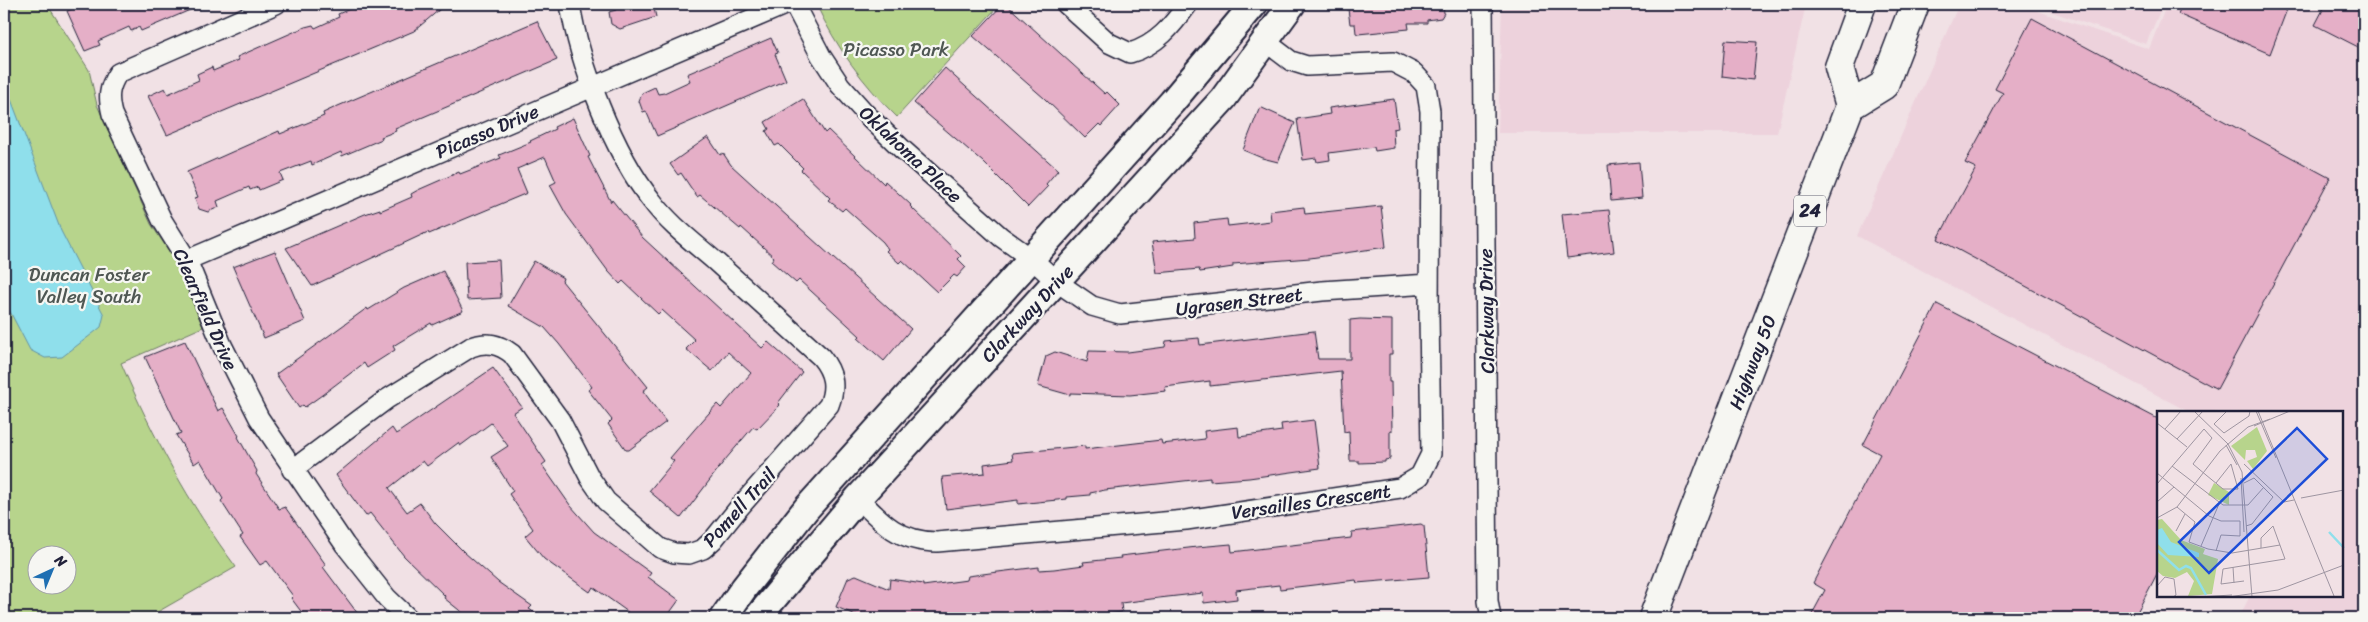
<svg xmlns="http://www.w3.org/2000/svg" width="2368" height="622" viewBox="0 0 2368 622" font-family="Sriracha,sans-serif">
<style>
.built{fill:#edd2dc}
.green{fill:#b7d48c;stroke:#6c7b64;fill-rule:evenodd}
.water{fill:#8fdfeb;stroke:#6393a5}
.building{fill:#e5afc7;stroke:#22223b}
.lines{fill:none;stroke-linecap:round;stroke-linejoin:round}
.street-casing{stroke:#22223b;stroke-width:22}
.secondary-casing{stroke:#22223b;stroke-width:30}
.primary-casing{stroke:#22223b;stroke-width:31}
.street{stroke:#f6f6f2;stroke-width:19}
.secondary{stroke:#f6f6f2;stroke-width:26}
.primary{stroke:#f6f6f2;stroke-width:28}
.labels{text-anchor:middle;stroke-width:4.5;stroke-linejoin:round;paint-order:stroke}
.shield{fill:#f6f6f2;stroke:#626272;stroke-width:1}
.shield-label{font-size:18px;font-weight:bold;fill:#22223b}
.park-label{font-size:19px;fill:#4f5753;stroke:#f6f6f2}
.street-label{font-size:19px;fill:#22223b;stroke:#f6f6f2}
.inset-river{fill:none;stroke:#8fdfeb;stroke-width:2.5}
.inset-road{fill:none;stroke:#9e95a1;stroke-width:1}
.view{fill:#1d4ed8;fill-opacity:0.15;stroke:#1d4ed8;stroke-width:2.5}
.inset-edge{fill:none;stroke:#22223b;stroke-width:2.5}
</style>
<rect width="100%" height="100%" fill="#f1e1e5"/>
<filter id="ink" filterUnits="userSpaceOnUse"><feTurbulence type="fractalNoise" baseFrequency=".02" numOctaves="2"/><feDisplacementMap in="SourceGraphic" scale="10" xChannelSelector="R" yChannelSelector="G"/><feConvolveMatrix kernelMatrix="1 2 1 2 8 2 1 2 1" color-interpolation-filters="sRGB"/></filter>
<g filter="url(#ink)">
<path class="built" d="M1502 4H1806L1777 133H1498Z
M1959 4H2017L2149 49 2167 4H2364V618H2239L2250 596H2342V412H2189L1857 236Z
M2029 4H2163L2146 44Z"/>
<path class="green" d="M4 4H47L89 70 97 105 151 224 176 262 203 327 121 363C152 435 189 504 236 567L147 618H4ZM38 554H68V584H38Z
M816 4H1000L897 117C863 84 836 47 816 4Z"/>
<path class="water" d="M4 81 61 231 104 315 101 327 96 331 62 357 45 358 30 350 4 300Z"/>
<path class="building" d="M84 4H204L141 31 139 27 131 31 129 27 98 41 100 45 85 51 67 11Z
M361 4H446L414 31 167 135 148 96 165 88 168 94 199 80 197 74 212 67 213 71 239 60 237 57 305 27 313 25 315 28 339 17 338 14Z
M614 4H653L656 17 620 29 611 24 609 12 616 10Z
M1003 4H1006L1105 94 1107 92 1120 105 1101 126 1099 124 1085 138 1044 98 973 36Z
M1352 4H1443L1444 13 1441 18 1427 20V23H1408L1409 29 1358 34 1356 33 1355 24H1350L1348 9 1352 7Z
M2182 4H2289L2270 54 2178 14Z
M2326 4H2364V50L2315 25Z
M2032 18 2330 178 2217 389 1938 239 1976 168 1965 163 2003 93 1995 89Z
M537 21 557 60 395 129 396 131 381 137 382 139 342 156 341 152 312 165 311 161 280 173 283 180 259 190 258 187 250 190 249 187 217 201 219 207 208 212 199 209 195 198 198 197 187 172 279 131 280 134 324 116 323 113 338 106Z
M771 38 778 53 775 54 786 80 657 136 646 111 643 112 639 101 642 93 655 87 658 94 664 93 690 81 687 74Z
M1725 40 1757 42 1753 80 1722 76Z
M945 68 1058 170 1046 184 1048 186 1028 207 983 162 914 103Z
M803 99 825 133 828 130 884 184 885 181 911 205 910 206 961 256 958 259 966 267 957 277 954 275 937 292 902 260 899 263 886 251 888 249 883 242 845 208 842 211 828 200 830 198 801 170 803 168 779 144 775 146 766 131 769 129 765 122Z
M1394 99 1398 128 1393 129 1394 148 1375 151 1374 147 1329 153 1330 160 1317 162 1316 158 1303 160 1297 119 1330 114 1329 108Z
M1260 107 1295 123 1278 162 1262 158 1243 150Z
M573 118 590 156 588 157 611 202 612 200 642 237 762 348 768 342 802 372 778 403 780 405 757 429 753 427 725 460 681 518 649 491 674 461 670 458 694 430 717 404 721 408 751 373 728 352 712 371 686 349 695 340 662 310 658 314 623 281 620 284 608 271 566 214 550 185 556 182 545 157 517 169 527 193 429 234 428 232 312 286 286 248 365 214 380 209V211L412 197 411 194 418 190 459 172 460 174 501 158 499 155 531 142 530 141 555 129 554 127Z
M708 137 720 155 723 153 731 165 911 329 884 361 858 338 860 336 799 280 796 283 771 261 774 257 741 227 740 229 700 195 697 197 681 173 678 175 670 164Z
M1639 162 1642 198 1611 201 1608 165Z
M1381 206 1386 247 1310 258 1233 264V267L1200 272 1199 269 1157 273 1152 242 1195 238 1194 223 1227 219 1228 226 1271 221 1270 211 1304 207 1305 214Z
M1609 210 1614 252 1567 258 1562 214Z
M275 251 305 321 264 338 233 267Z
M499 260 501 298 467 300 465 262Z
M534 261 563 278 562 281 648 387 643 391 666 422 629 450H626L608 424 612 420 588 390 592 387 559 344 544 327 508 306Z
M443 271 463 311 432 325 431 323 393 346 395 350 367 368 364 363 322 395 305 407 303 405 299 408 276 374 367 308 368 310 404 288Z
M1937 304 2158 419V572L2134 618H1810L1825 590 1813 583 1880 454 1863 445Z
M1360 319 1392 320V354H1389V382H1391L1392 431H1390V459L1385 460V462L1359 463V461H1350L1349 431 1344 432 1341 371 1210 386V381L1165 387 1166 391 1130 395 1070 393V395L1038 386 1046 356 1055 352 1087 362 1089 351 1128 352 1165 347 1166 341 1199 338 1200 345 1314 331 1318 359H1350V320Z
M185 341 218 411 223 408 239 436 238 437 257 471 256 474 279 509 285 507 326 565 323 567 361 618H306L291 598 293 596 267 561 260 565 240 537 243 535 221 501 223 499 200 460 194 464 176 435 181 433 145 357Z
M493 368 522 407 513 413 546 462 542 465 570 505 594 532 651 573 648 577 679 600 666 618H624L628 612 593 587 590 592 544 559 525 536 533 529 509 494 513 491 491 457 508 446 491 423 460 446 458 443 427 466 423 461 389 488 407 512 420 503 435 523 464 552 498 582 532 606 529 609 543 618H469L444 598 445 596 404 556 370 513 366 516 340 481 336 475 392 428 396 434Z
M1314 420 1320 468 1249 478 1210 481V478L1105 490 1090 493V495L1067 497V499L1018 504V500L946 509 942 477 985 473 984 464 1013 460 1012 453 1085 446V449L1161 440 1162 444 1205 439 1204 431 1238 427 1239 437 1282 431 1281 424Z
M1421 524 1424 526 1429 577 1357 583 1356 580 1280 589 1279 585 1236 590 1237 599 1204 603 1203 593 1159 598 1121 603 1122 612 1088 616 1087 611 1050 616 1049 611 1006 616V618H864L836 607 848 578 856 575 889 589 890 579 923 584V586L967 580 968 576 990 573 1039 567V570L1054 569 1084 565 1083 562 1121 558 1120 556 1197 547 1231 544 1232 552 1351 538 1352 532Z"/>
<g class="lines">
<defs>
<path id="street" d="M276 4 118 73C108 88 108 98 112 114L162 220 187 260 222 345 259 418 345 545 387 598 408 618
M794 4 821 56 840 85 866 114 902 149 1001 237 1032 259 1057 282 1092 306 1120 314 1322 291 1429 284
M1066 4 1109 43 1130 53C1157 45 1172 26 1188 4
M1483 4 1488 601 1491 618
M187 260 787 4
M292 470 387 399 471 347C487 341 499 344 512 354L560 420 590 478 606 501 660 548 674 553 689 554 703 549 713 540 738 509 829 405C836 387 834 373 821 357 786 325 750 293 715 261 693 242 669 224 652 201 614 154 579 63 570 4
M858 498C882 523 900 542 937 542L1186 520 1400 488 1420 476 1431 454 1429 314 1430 111 1426 86 1414 73 1393 62 1307 66 1291 61 1266 42"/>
<path id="secondary" d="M723 618 744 588 806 509 1172 102 1254 4
M757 618 858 498 1223 99 1292 4"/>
<path id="primary" d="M1850 106 1884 85 1915 4
M1653 618 1850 106 1839 67 1862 4"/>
</defs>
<use href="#street" class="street-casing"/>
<use href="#secondary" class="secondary-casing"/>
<use href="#primary" class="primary-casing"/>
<use href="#street" class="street"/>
<use href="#secondary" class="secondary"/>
<use href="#primary" class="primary"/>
</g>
</g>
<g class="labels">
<rect class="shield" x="1794" y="195.5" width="32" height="31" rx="4"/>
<g class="shield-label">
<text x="1810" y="217">24</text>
</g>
<g class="park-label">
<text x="896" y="56">Picasso Park</text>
<text x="89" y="281">Duncan Foster<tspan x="89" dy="22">Valley South</tspan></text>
</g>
<g class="street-label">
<text transform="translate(487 131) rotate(-23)" y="7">Picasso Drive</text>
<text transform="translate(911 154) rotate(43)" y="7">Oklahoma Place</text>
<text transform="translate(1239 301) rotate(-7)" y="7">Ugrasen Street</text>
<text transform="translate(206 309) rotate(66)" y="7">Clearfield Drive</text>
<text transform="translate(1486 311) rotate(-91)" y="7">Clarkway Drive</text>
<text transform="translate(1027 313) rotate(-47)" y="7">Clarkway Drive</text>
<text transform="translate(1752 362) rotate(-69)" y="7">Highway 50</text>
<text transform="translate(1311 501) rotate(-8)" y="7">Versailles Crescent</text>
<text transform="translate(739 507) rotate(-48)" y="7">Pomell Trail</text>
</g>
</g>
<g transform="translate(2157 411)">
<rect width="186" height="186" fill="#f1e1e5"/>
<path d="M100 16 110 40 96 58 90 50 100 46 98 39H89L88 49 74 35ZM57 72 72 81V94L51 84ZM5 108 24 129 48 138 46 143 61 148 55 183 31 185 37 170 30 161 18 167 6 165 0 160V109Z" fill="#b7d48c"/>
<path d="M5 117 14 131 42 142V146L11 144 0 132V119Z" fill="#8fdfeb"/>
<path class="inset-river" d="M172 121 187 137M0 139 22 159 29 155 34 157 49 184"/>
<path class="inset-road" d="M37 0 71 33 85 61 95 186M70 0 57 13 67 22 92 5 93 0M99 0 119 47M101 0 177 185M0 12 30 36M97 15 133 0M8 18 24 0M20 28 46 0M69 34 80 54M87 53 127 91 137 89M15 55 66 94H91L107 76M0 62 52 105 64 110H83V125L64 124 59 140M84 67 87 121M87 72 97 67 116 86 95 113 89 115M0 73 47 18 55 27 36 53 49 64 66 78H81L74 53 59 72M144 87 187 79M0 91 17 76M20 96 38 111 32 131 51 138 75 142 123 134M0 107 20 96 63 40 91 16 113 8M19 120 28 103M44 135 62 93M76 156 77 172M87 170 64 173 66 158 128 148 116 115 104 127V137M0 175 8 166 17 168 19 184 16 186M41 186 75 184M71 186 121 179 187 154"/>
<path class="view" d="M140 17 170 48 52 162 22 131Z"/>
<rect width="186" height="186" class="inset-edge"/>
</g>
<rect width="2368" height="622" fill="none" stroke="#f6f6f2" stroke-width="20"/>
<rect x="10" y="10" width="2348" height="602" fill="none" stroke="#22223b" stroke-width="2" filter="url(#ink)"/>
<g transform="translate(52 570) rotate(44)"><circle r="24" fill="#f6f6f2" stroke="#a1a1a9"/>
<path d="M0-4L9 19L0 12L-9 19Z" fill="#1f6fb2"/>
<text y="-8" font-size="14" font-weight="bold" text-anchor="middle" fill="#22223b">N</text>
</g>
</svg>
